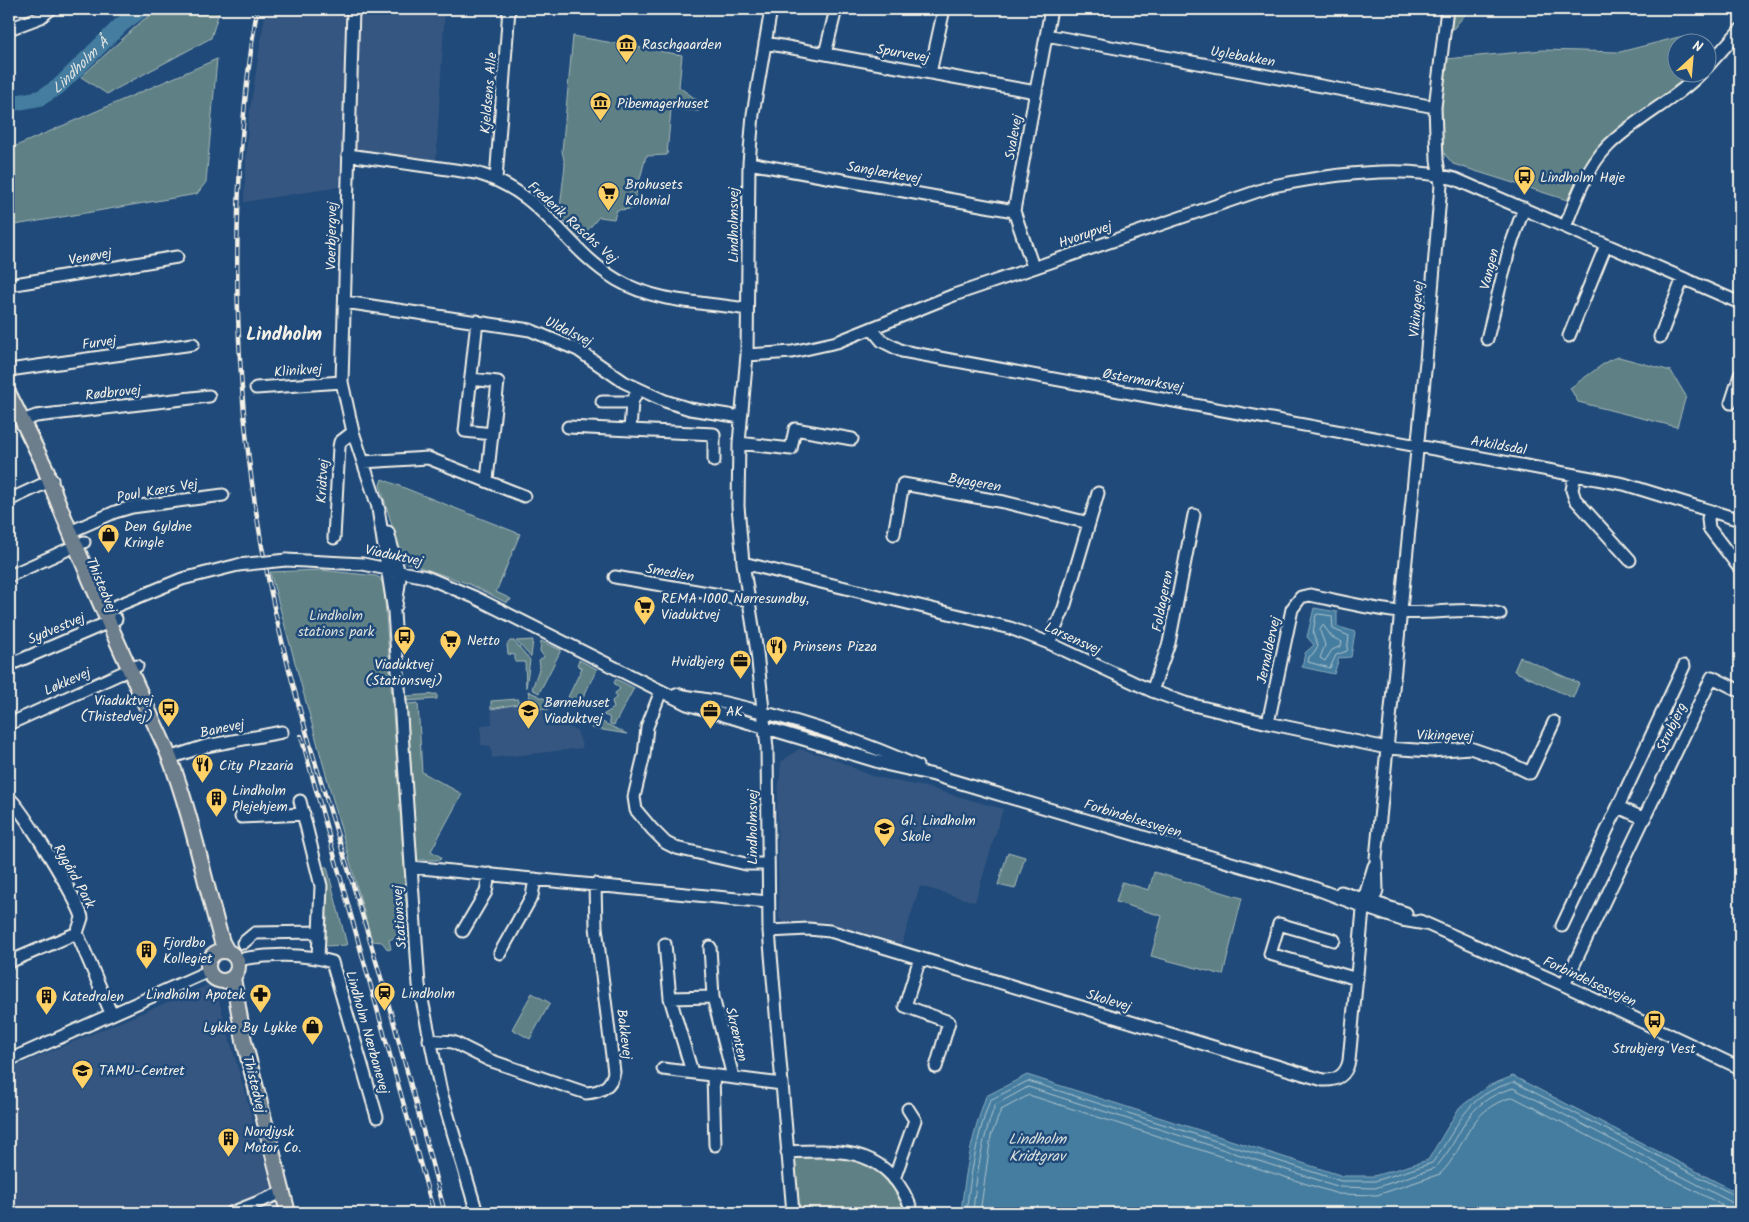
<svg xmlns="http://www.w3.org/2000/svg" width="1749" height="1222" viewBox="0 0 1749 1222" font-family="Kalam,sans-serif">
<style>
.built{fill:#365780}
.green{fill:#5e8186;stroke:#a9b9b7}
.water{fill:#457da0;stroke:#8babbd}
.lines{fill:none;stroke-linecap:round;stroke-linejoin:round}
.shore{stroke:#aec3cb;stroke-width:1}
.river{stroke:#457da0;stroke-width:16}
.minor-casing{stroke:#f4f1e8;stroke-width:15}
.major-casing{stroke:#f4f1e8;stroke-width:18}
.minor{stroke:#1f4a7a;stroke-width:11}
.major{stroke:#6c7d8b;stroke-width:14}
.rail-casing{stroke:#f4f1e8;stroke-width:4.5}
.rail{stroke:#1f4a7a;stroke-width:2.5;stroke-dasharray:8;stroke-linecap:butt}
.minor-bridge-casing{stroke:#f4f1e8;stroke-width:15;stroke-linecap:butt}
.minor-bridge{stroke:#1f4a7a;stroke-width:11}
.labels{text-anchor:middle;stroke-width:5;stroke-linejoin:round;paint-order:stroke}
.poi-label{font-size:14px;fill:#f4f1e8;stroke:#1f4a7a;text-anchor:start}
.street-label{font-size:14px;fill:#f4f1e8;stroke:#1f4a7a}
.park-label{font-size:14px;fill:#dee0d9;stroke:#1f4a7a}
.water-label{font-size:15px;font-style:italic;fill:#dae0dd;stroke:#1f4a7a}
.district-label{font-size:19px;font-weight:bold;fill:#f4f1e8;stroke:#1f4a7a}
</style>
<rect width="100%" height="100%" fill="#1f4a7a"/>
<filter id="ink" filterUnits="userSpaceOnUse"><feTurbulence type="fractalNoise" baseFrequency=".02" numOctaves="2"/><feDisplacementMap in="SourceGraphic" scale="10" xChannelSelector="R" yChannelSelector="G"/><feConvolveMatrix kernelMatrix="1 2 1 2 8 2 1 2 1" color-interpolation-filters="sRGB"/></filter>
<g filter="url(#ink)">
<path class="built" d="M266 9H445L436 160 341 150 339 187 244 202 248 122Z
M529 699 530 706 553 714V721H559L577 731 583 748 492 758 491 746 481 745V725L492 724 491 701Z
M799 749 830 757 871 776 925 787 1003 809 975 902 920 886 902 944 826 922H784L779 919 777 806 781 762Z
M208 985 217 994 279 1213H9V1069Z"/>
<path class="green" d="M160 9H220L211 38 107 94 81 77 143 20Z
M1450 9H1470L1448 35Z
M573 36 682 55 679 87 700 102 699 111 671 109 667 155 646 156 632 209 617 210 614 219 599 217 580 239 559 216 565 165 562 151Z
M1679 37 1695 40 1698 42H1676V72L1695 73 1670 94 1623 123 1605 139 1587 164 1567 200 1453 164 1443 152 1441 114 1446 59 1543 50 1620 52Z
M217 59 206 182 197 194 9 226V149Z
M1619 357 1671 371 1686 396 1677 427 1578 402 1570 388 1609 360Z
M382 479 520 534 496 592 511 599 510 601 508 600 507 603 469 584 405 562 400 553 380 485Z
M321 570 376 576 380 578 384 587 409 936 405 945 402 935 389 940 391 949 388 950 382 942 372 941 270 572Z
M533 640 531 657 516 641Z
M510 641H514L530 660 526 688 525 662H515V655L508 654 507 645Z
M541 641 561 650 539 693 532 689 540 666 539 660 544 657 540 651Z
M1520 657 1579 683 1573 698 1514 671Z
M579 660 597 669 579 706 568 697 582 668 577 665Z
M616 679 634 688 614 725 610 724 609 717 603 715 614 708 612 701 616 698 615 693 620 689 614 683Z
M528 691 552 702 548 710 537 708 535 711 528 710 531 703Z
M437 694V699L407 701V696Z
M518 699V704L491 709V701Z
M418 703 422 772 462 794 431 851 441 857 440 860H417L407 704Z
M598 720 627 734 591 728Z
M1008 852 1025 857 1015 889 998 885Z
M322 867H327L347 945 325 946 327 917Z
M1154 872 1242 898 1223 975 1151 956 1162 916 1116 902 1122 882 1149 890Z
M532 993 550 1003 530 1039 512 1029Z
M795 1158C843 1152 889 1162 905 1213H799Z"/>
<path class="water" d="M28 96 40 98 44 102 9 111V99Z
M1314 608 1337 612V626L1355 632 1351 657 1339 658 1334 674 1302 667 1305 653 1314 645 1307 637Z
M1027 1075 1343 1176H1374L1428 1160 1459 1108 1488 1086 1513 1076 1740 1194V1213H961C965 1172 972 1135 986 1096Z"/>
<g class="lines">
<path class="shore" d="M1319 614 1332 616 1333 629 1349 636 1347 651 1336 655 1330 668 1308 662 1309 657 1315 652 1318 646 1313 633 1316 615Z
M1323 625 1332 637 1342 642 1341 646 1332 650 1325 661 1320 658 1325 645 1320 631Z
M966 1213C971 1174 976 1138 990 1100L1028 1081 1341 1181H1375L1432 1163C1460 1127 1462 1096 1514 1082L1740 1198
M973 1213C976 1175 982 1140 995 1105L1028 1087 1340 1187 1375 1188 1435 1168C1465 1136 1461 1103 1513 1088L1733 1203 1740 1204
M980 1213 991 1136 1001 1110 1029 1095 1338 1194 1377 1195 1440 1174C1468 1147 1465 1110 1513 1097L1730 1209 1740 1212"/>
<path class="river" id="s1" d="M9 104 40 98 58 87 121 25 142 9"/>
<defs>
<path id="minor" d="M353 9 342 382 353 432 379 510
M771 9 753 114 749 163 747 355 739 443 738 506 743 563 757 652 767 748 769 931 793 1213
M9 29 41 17 51 9
M1046 35 1435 107
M765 43 1036 92
M825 54 836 9
M1706 68 1740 30
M930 73 944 9
M348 155 476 173C546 193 562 247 617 280 656 303 705 302 747 309
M749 163 1014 211
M496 179 509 9
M1565 227C1576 199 1587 167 1608 146 1636 118 1674 101 1702 72
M1033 267 1014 211 1051 9
M9 285 177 257
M345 302 530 330 578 350 624 382 665 401 690 409 741 417
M872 329 882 341 902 351 1575 475 1624 484 1740 520
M1569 336 1606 245
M1660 337 1683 278
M1487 339 1509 250 1524 208
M747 355 792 352 837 342 954 295 1273 186C1327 175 1403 164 1455 179L1740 303
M9 370 193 344
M471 379 498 382 492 434 465 431 477 321
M256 388 342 382
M602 402H632
M1731 403 1740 375
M22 421 36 416 209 396
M568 427 714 434V461
M630 430 632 402 638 390
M739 443 791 449 795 429 852 439
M363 462 428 458 524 496
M1575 475 1572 490 1575 499 1630 560
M487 480 492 434
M9 500 52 480
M377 502 394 612 419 985 441 1092 477 1213
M1710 511 1708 519 1709 528 1740 569
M70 532 115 512 132 507 223 495
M388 532 400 577 396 606
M894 534 903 484 1004 502 1089 523
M334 538 339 447 340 442 353 432
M286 560 363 564 426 577 474 597 687 704 889 765 934 775 1309 886 1364 907 1402 920 1426 924
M743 563 1010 628 1049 643 1152 691 1185 703 1268 723 1387 748 1431 751 1470 748 1499 758 1530 773 1554 722
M9 576 84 542
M615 577 749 600
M104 611 182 579 238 565
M1049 643 1064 608 1098 493
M9 665 116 619
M661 691 647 727 644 755 634 797 636 810 652 829 666 843 676 848 746 864H767
M1152 691 1169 643 1194 515
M676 694C691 698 707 699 721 702 788 717 855 738 917 766
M1268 723 1292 609 1301 597 1310 595C1340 601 1370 609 1401 612 1434 615 1468 606 1500 614
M9 724 137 666
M169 758 206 746 282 732
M9 798C20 805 81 905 82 918L77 933 9 962
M300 801 321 886 318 958
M1618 807 1645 819
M241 817 304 814
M411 867 768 902
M1341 892 1406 913
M1364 907 1373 902 1377 890 1376 858 1426 361 1441 185 1437 160 1435 107 1447 9
M1420 921 1564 985 1740 1068
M1562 926 1684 666
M463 931 486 892 489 874
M769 931 808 929 830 931 1323 1080C1337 1081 1346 1075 1349 1061L1364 899 1374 866
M77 933 111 1013
M1334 940 1279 924 1270 954 1357 979
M243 943 255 933 319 932
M665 944 670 998 692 1072
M710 947 713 997 733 1077
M500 953 532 896 535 879
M920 958 905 1006 949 1022 936 1067
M237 960C266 954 304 953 332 962L377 1117
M1564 985 1712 677 1740 691
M670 998 713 997
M429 1040 453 1042 489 1060 586 1093C601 1092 611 1087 614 1072L596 927 595 884
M9 1060 209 971
M663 1069 782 1084
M713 1075 715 1145
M787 1152C847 1149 889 1148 913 1213
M894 1179 915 1120 908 1109
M231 1213 281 1193"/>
<path id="major" d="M9 394 47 471
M43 464C70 534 99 602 130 670 142 699 157 727 169 756 192 816 204 880 222 942L227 951
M208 966a15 15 0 1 1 30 0a15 15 0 1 1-30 0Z
M233 978 244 1041 288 1213"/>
</defs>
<use href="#minor" class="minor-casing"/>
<use href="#major" class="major-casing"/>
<use href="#minor" class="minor"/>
<use href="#major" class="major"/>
<defs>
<path id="rail" d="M257 9C227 197 231 401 270 588 293 701 331 811 364 921 394 1018 419 1116 445 1213
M301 736 434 1213"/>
</defs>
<use href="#rail" class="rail-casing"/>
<use href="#rail" class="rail"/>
<defs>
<path id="minor-bridge" d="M238 565 286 560"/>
</defs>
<use href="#minor-bridge" class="minor-bridge-casing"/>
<use href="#minor-bridge" class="minor-bridge"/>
</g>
</g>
<defs>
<symbol id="museum-pin" viewBox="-11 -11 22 30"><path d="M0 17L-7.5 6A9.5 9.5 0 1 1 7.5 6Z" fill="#ffd166" stroke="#1f4a7a"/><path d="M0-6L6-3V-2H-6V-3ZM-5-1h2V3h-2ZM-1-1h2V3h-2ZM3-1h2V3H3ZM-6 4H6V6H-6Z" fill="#111"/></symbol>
<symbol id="bus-pin" viewBox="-11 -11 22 30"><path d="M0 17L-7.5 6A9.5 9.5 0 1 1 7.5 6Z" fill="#ffd166" stroke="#1f4a7a"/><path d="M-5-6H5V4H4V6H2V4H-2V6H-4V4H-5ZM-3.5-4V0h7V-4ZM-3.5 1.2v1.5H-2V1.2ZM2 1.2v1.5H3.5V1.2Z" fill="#111"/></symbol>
<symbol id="supermarket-pin" viewBox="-11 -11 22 30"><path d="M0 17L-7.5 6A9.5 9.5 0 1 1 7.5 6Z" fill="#ffd166" stroke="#1f4a7a"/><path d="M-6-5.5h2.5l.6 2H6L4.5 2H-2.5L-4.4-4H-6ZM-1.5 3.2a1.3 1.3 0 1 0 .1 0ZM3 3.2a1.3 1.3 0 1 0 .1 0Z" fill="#111"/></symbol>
<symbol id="shop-pin" viewBox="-11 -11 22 30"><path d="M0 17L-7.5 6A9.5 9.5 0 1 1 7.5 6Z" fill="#ffd166" stroke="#1f4a7a"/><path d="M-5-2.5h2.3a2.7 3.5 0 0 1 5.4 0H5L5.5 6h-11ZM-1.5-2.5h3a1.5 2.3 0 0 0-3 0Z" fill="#111"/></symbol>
<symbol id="restaurant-pin" viewBox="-11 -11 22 30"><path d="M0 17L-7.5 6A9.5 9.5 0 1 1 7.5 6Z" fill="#ffd166" stroke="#1f4a7a"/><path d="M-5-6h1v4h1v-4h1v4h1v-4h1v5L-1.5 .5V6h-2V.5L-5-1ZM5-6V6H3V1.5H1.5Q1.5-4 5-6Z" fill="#111"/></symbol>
<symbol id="office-pin" viewBox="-11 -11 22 30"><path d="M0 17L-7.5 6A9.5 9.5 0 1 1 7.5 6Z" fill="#ffd166" stroke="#1f4a7a"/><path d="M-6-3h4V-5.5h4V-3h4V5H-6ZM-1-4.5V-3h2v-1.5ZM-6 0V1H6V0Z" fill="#111"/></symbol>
<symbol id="school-pin" viewBox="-11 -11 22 30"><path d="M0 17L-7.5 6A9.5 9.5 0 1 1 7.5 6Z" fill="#ffd166" stroke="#1f4a7a"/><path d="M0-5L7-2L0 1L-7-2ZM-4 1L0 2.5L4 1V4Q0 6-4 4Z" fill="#111"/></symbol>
<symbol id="building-pin" viewBox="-11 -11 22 30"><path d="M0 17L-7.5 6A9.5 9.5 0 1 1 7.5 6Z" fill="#ffd166" stroke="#1f4a7a"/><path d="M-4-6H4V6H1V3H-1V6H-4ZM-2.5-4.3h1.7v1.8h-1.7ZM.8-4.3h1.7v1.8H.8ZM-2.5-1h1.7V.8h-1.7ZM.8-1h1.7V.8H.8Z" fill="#111"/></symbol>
<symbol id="station-pin" viewBox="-11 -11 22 30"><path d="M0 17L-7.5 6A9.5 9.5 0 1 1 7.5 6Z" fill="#ffd166" stroke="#1f4a7a"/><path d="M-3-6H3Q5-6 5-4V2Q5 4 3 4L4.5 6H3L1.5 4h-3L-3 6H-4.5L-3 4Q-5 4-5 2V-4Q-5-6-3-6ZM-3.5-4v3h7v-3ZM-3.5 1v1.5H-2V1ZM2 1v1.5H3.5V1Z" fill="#111"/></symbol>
<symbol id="pharmacy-pin" viewBox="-11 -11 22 30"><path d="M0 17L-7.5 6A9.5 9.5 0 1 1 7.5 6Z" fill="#ffd166" stroke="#1f4a7a"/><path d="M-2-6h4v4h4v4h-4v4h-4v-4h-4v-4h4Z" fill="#111"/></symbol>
</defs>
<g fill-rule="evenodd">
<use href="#museum-pin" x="614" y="32" width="25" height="34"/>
<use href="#museum-pin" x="588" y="90" width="25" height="34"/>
<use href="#bus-pin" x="1512" y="164" width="25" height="34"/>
<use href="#supermarket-pin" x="596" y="180" width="25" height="34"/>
<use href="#shop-pin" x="96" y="522" width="25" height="34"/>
<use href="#supermarket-pin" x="632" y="594" width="25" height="34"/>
<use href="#bus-pin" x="392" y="624" width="25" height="34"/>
<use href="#supermarket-pin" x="438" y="628" width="25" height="34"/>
<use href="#restaurant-pin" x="764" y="634" width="25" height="34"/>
<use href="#office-pin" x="728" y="648" width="25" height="34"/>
<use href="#bus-pin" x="156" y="696" width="25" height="34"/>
<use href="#school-pin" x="516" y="698" width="25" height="34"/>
<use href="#office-pin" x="698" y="698" width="25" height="34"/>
<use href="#restaurant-pin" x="190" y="752" width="25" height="34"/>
<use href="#building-pin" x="204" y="786" width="25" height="34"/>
<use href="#school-pin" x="872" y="816" width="25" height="34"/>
<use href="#building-pin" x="134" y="938" width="25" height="34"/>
<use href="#station-pin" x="372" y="980" width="25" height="34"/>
<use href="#pharmacy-pin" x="248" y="982" width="25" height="34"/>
<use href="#building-pin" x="34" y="984" width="25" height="34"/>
<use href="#bus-pin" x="1642" y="1008" width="25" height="34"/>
<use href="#shop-pin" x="300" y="1014" width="25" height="34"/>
<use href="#school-pin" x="70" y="1058" width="25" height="34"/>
<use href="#building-pin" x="216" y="1126" width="25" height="34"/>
</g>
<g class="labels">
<g class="poi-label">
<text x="642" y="49">Raschgaarden</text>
<text x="617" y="108">Pibemagerhuset</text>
<text x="1540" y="182">Lindholm Høje</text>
<text x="625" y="189">Brohusets<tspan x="625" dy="16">Kolonial</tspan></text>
<text x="124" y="531">Den Gyldne<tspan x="124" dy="16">Kringle</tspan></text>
<text x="661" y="603">REMA 1000 Nørresundby,<tspan x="661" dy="16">Viaduktvej</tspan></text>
<text x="467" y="645">Netto</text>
<text x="793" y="651">Prinsens Pizza</text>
<text x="725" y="666" text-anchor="end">Hvidbjerg</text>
<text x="404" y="669" text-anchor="middle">Viaduktvej<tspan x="404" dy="16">(Stationsvej)</tspan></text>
<text x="153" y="705" text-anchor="end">Viaduktvej<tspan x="153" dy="16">(Thistedvej)</tspan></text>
<text x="544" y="707">Børnehuset<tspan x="544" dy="16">Viaduktvej</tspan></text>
<text x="726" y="716">AK</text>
<text x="219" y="770">City PIzzaria</text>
<text x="232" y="795">Lindholm<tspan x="232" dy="16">Plejehjem</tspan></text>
<text x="901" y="825">Gl. Lindholm<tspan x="901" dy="16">Skole</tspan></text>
<text x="163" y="947">Fjordbo<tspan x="163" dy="16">Kollegiet</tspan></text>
<text x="401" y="998">Lindholm</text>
<text x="245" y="999" text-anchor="end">Lindholm Apotek</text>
<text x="62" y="1001">Katedralen</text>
<text x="297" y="1032" text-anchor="end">Lykke By Lykke</text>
<text x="1654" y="1053" text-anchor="middle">Strubjerg Vest</text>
<text x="99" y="1075">TAMU-Centret</text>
<text x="244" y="1136">Nordjysk<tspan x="244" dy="16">Motor Co.</tspan></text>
</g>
<g class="street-label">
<text transform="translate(903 53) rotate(10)" y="5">Spurvevej</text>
<text transform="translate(1243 56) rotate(10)" y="5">Uglebakken</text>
<text transform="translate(488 93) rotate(-85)" y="5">Kjeldsens Alle</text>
<text transform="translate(1013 137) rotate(-80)" y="5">Svalevej</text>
<text transform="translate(884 172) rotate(10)" y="5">Sanglærkevej</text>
<text transform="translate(573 222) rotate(42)" y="5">Frederik Raschs Vej</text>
<text transform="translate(733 225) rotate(-90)" y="5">Lindholmsvej</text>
<text transform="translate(1085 234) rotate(-19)" y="5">Hvorupvej</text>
<text transform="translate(331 236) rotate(-89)" y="5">Voerbjergvej</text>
<text transform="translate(90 256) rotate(-10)" y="5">Venøvej</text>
<text transform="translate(1489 269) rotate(-76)" y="5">Vangen</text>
<text transform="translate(1416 309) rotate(-85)" y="5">Vikingevej</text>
<text transform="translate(569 331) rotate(26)" y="5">Uldalsvej</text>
<text transform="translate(99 342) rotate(-8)" y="5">Furvej</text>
<text transform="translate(298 370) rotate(-4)" y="5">Klinikvej</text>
<text transform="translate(1143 380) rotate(10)" y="5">Østermarksvej</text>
<text transform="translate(113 392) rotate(-6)" y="5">Rødbrovej</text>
<text transform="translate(1499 445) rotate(10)" y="5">Arkildsdal</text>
<text transform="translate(322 481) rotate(-87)" y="5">Kridtvej</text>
<text transform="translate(975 482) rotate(10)" y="5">Byageren</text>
<text transform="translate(157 490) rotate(-10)" y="5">Poul Kærs Vej</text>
<text transform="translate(394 555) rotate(12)" y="5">Viaduktvej</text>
<text transform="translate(670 572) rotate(10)" y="5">Smedien</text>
<text transform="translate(102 585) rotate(67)" y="5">Thistedvej</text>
<text transform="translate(1162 601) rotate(-79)" y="5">Foldageren</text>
<text transform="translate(56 628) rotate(-23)" y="5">Sydvestvej</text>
<text transform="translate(1073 638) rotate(24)" y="5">Larsensvej</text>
<text transform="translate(1268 650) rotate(-78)" y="5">Jernaldervej</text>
<text transform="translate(67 681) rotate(-24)" y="5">Løkkevej</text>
<text transform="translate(1671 727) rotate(-65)" y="5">Strubjerg</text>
<text transform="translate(222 728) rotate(-12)" y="5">Banevej</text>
<text transform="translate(1445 735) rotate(1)" y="5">Vikingevej</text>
<text transform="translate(1133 818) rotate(17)" y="5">Forbindelsesvejen</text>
<text transform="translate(752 827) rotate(-90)" y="5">Lindholmsvej</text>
<text transform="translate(75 876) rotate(61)" y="5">Rygård Park</text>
<text transform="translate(399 917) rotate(-94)" y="5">Stationsvej</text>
<text transform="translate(1590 981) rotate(25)" y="5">Forbindelsesvejen</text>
<text transform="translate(1109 1000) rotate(17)" y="5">Skolevej</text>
<text transform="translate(368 1032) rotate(74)" y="5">Lindholm Nærbanevej</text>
<text transform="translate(625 1034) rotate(83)" y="5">Bakkevej</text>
<text transform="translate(737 1034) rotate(76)" y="5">Skrænten</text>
<text transform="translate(255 1084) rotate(76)" y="5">Thistedvej</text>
</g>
<g class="park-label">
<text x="336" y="620">Lindholm<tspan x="336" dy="16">stations park</tspan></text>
</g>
<g class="water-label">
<text dy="5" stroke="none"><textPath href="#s1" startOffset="84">Lindholm Å</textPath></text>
<text x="1037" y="1144">Lindholm<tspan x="1037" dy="17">Kridtgrav</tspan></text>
</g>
<g class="district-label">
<text x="284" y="340">Lindholm</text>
</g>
</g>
<rect width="1749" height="1222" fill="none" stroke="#1f4a7a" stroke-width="30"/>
<rect x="15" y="15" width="1719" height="1192" fill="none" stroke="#f4f1e8" stroke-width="2" filter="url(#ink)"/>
<g transform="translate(1692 58) rotate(26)"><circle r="24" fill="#1f4a7a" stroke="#748da6"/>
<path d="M0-4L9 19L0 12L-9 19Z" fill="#ffd166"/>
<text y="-8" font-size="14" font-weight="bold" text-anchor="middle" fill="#f4f1e8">N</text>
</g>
</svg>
